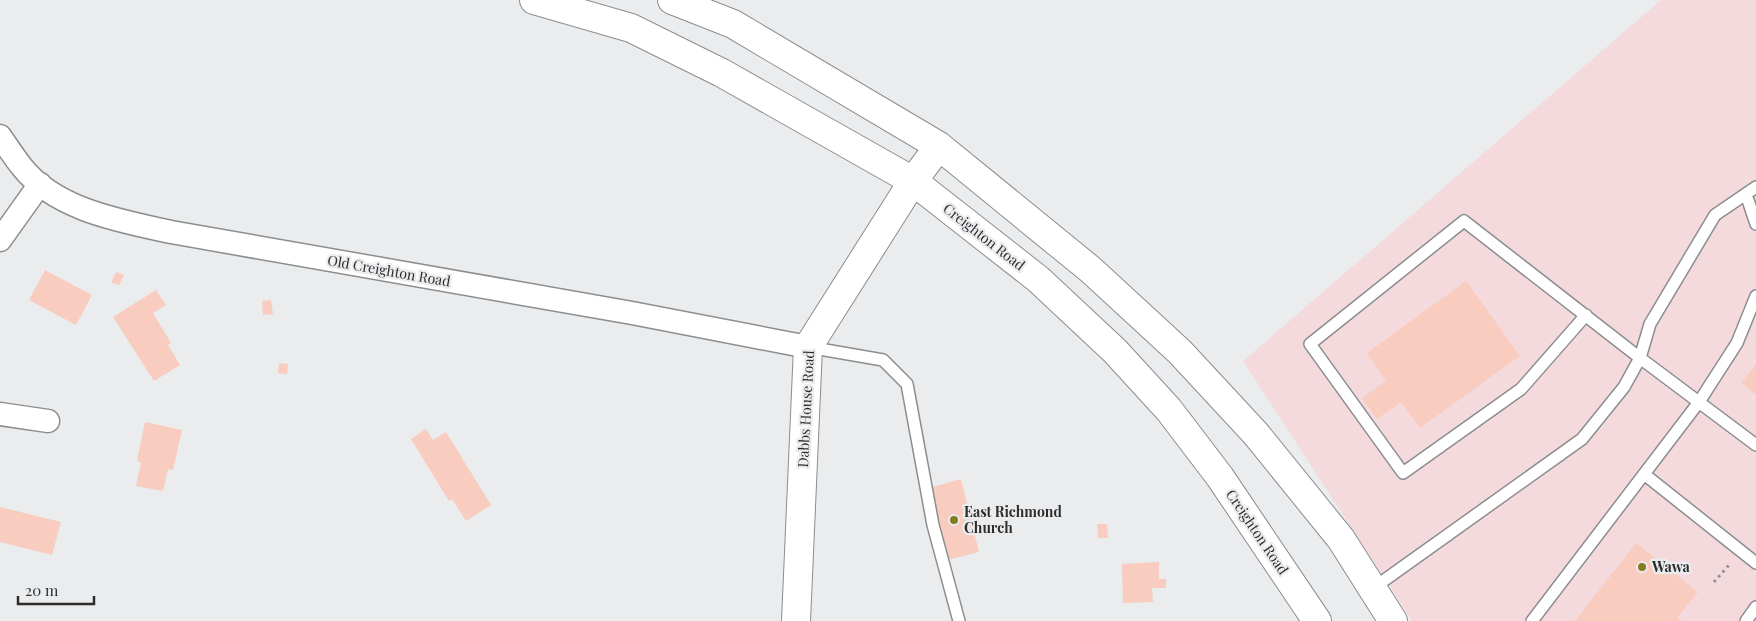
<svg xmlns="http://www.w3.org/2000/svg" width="1756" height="621" viewBox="0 0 1756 621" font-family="'Playfair Display',serif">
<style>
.commercial{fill:#f5dadd}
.building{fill:#f8ccbf}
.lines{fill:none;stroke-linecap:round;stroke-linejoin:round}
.lane-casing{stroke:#8b8d8f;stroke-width:14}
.street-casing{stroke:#8b8d8f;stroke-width:25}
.secondary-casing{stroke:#8b8d8f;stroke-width:30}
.path{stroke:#8e8f90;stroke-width:3;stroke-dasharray:2.5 4;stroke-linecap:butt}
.lane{stroke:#fff;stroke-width:11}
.street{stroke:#fff;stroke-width:22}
.secondary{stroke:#fff;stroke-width:28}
.poi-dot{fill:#877c21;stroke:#eaecee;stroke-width:2}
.labels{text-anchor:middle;stroke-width:4.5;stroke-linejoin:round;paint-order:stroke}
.street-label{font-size:14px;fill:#2c2c2d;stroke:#eaecee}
.poi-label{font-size:14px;font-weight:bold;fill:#2c2c2d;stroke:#eaecee;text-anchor:start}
</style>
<rect width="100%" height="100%" fill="#eaecee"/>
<path class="commercial" d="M1661 0H1756V621H1412L1243 361Z"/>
<path class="building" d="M45 270 92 295 76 325 29 300Z
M116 272 124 275 119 285 111 282Z
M1466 281 1520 356 1420 428 1401 402 1377 419 1362 398 1386 381 1367 353Z
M156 290 166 305 153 313 171 343 168 345 180 365 154 381 113 317Z
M271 300 273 314 263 315 262 301Z
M279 363 288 364 287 374 278 373Z
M1756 364V395L1741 383Z
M145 422 182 430 173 470 168 469 163 491 136 486 141 463 137 461Z
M426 429 433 440 446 432 491 505 466 521 452 499 449 501 411 439Z
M961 479 979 552 947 560 929 488Z
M0 507 61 522 52 555 0 542Z
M1097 524H1107L1108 538H1098Z
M1636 543 1698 592 1677 618 1681 621H1575Z
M1159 562V579H1166V588H1152L1153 602 1123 603 1122 564Z"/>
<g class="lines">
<defs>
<path id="lane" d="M1756 187 1715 215 1650 324 1640 358 1756 445
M1746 194 1756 224
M808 347 883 360 907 384 933 525 959 621
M1644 474 1756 563
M1372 589 1582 439 1624 387 1640 358 1464 221 1310 344 1403 473 1521 389 1586 315
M1532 621 1699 402 1737 343 1756 296
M1746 621 1756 607"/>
<path id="street" d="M0 136C7 146 14 157 22 167 56 210 121 221 171 232L632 313 808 347
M0 240 40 184
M0 414 48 421"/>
<path id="secondary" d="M534 0 631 28 722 73 913 181 1038 279 1115 351 1169 410 1220 477 1317 621
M672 0 733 24 939 146 1091 270 1180 352 1256 434 1341 539 1393 621
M796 621 808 347 913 181 939 146"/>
</defs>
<use href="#lane" class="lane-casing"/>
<use href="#street" class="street-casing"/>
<use href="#secondary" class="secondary-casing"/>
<path class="path" d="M1714 582 1729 565"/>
<use href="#lane" class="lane"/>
<use href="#street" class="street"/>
<use href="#secondary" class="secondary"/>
</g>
<g class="poi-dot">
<circle cx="954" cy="520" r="5"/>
<circle cx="1642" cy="567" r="5"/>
</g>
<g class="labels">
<g class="street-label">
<text transform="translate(984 237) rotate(38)" y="5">Creighton Road</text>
<text transform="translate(389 271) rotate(10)" y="5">Old Creighton Road</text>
<text transform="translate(806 409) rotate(-87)" y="5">Dabbs House Road</text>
<text transform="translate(1257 532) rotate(56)" y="5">Creighton Road</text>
</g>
<g class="poi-label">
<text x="964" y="517">East Richmond<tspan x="964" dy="16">Church</tspan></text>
<text x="1652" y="572">Wawa</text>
</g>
</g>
<path d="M18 596v8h76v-8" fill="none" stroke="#2c2c2d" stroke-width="2.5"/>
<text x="25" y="596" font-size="15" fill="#2c2c2d" stroke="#eaecee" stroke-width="4" paint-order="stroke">20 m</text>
</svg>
